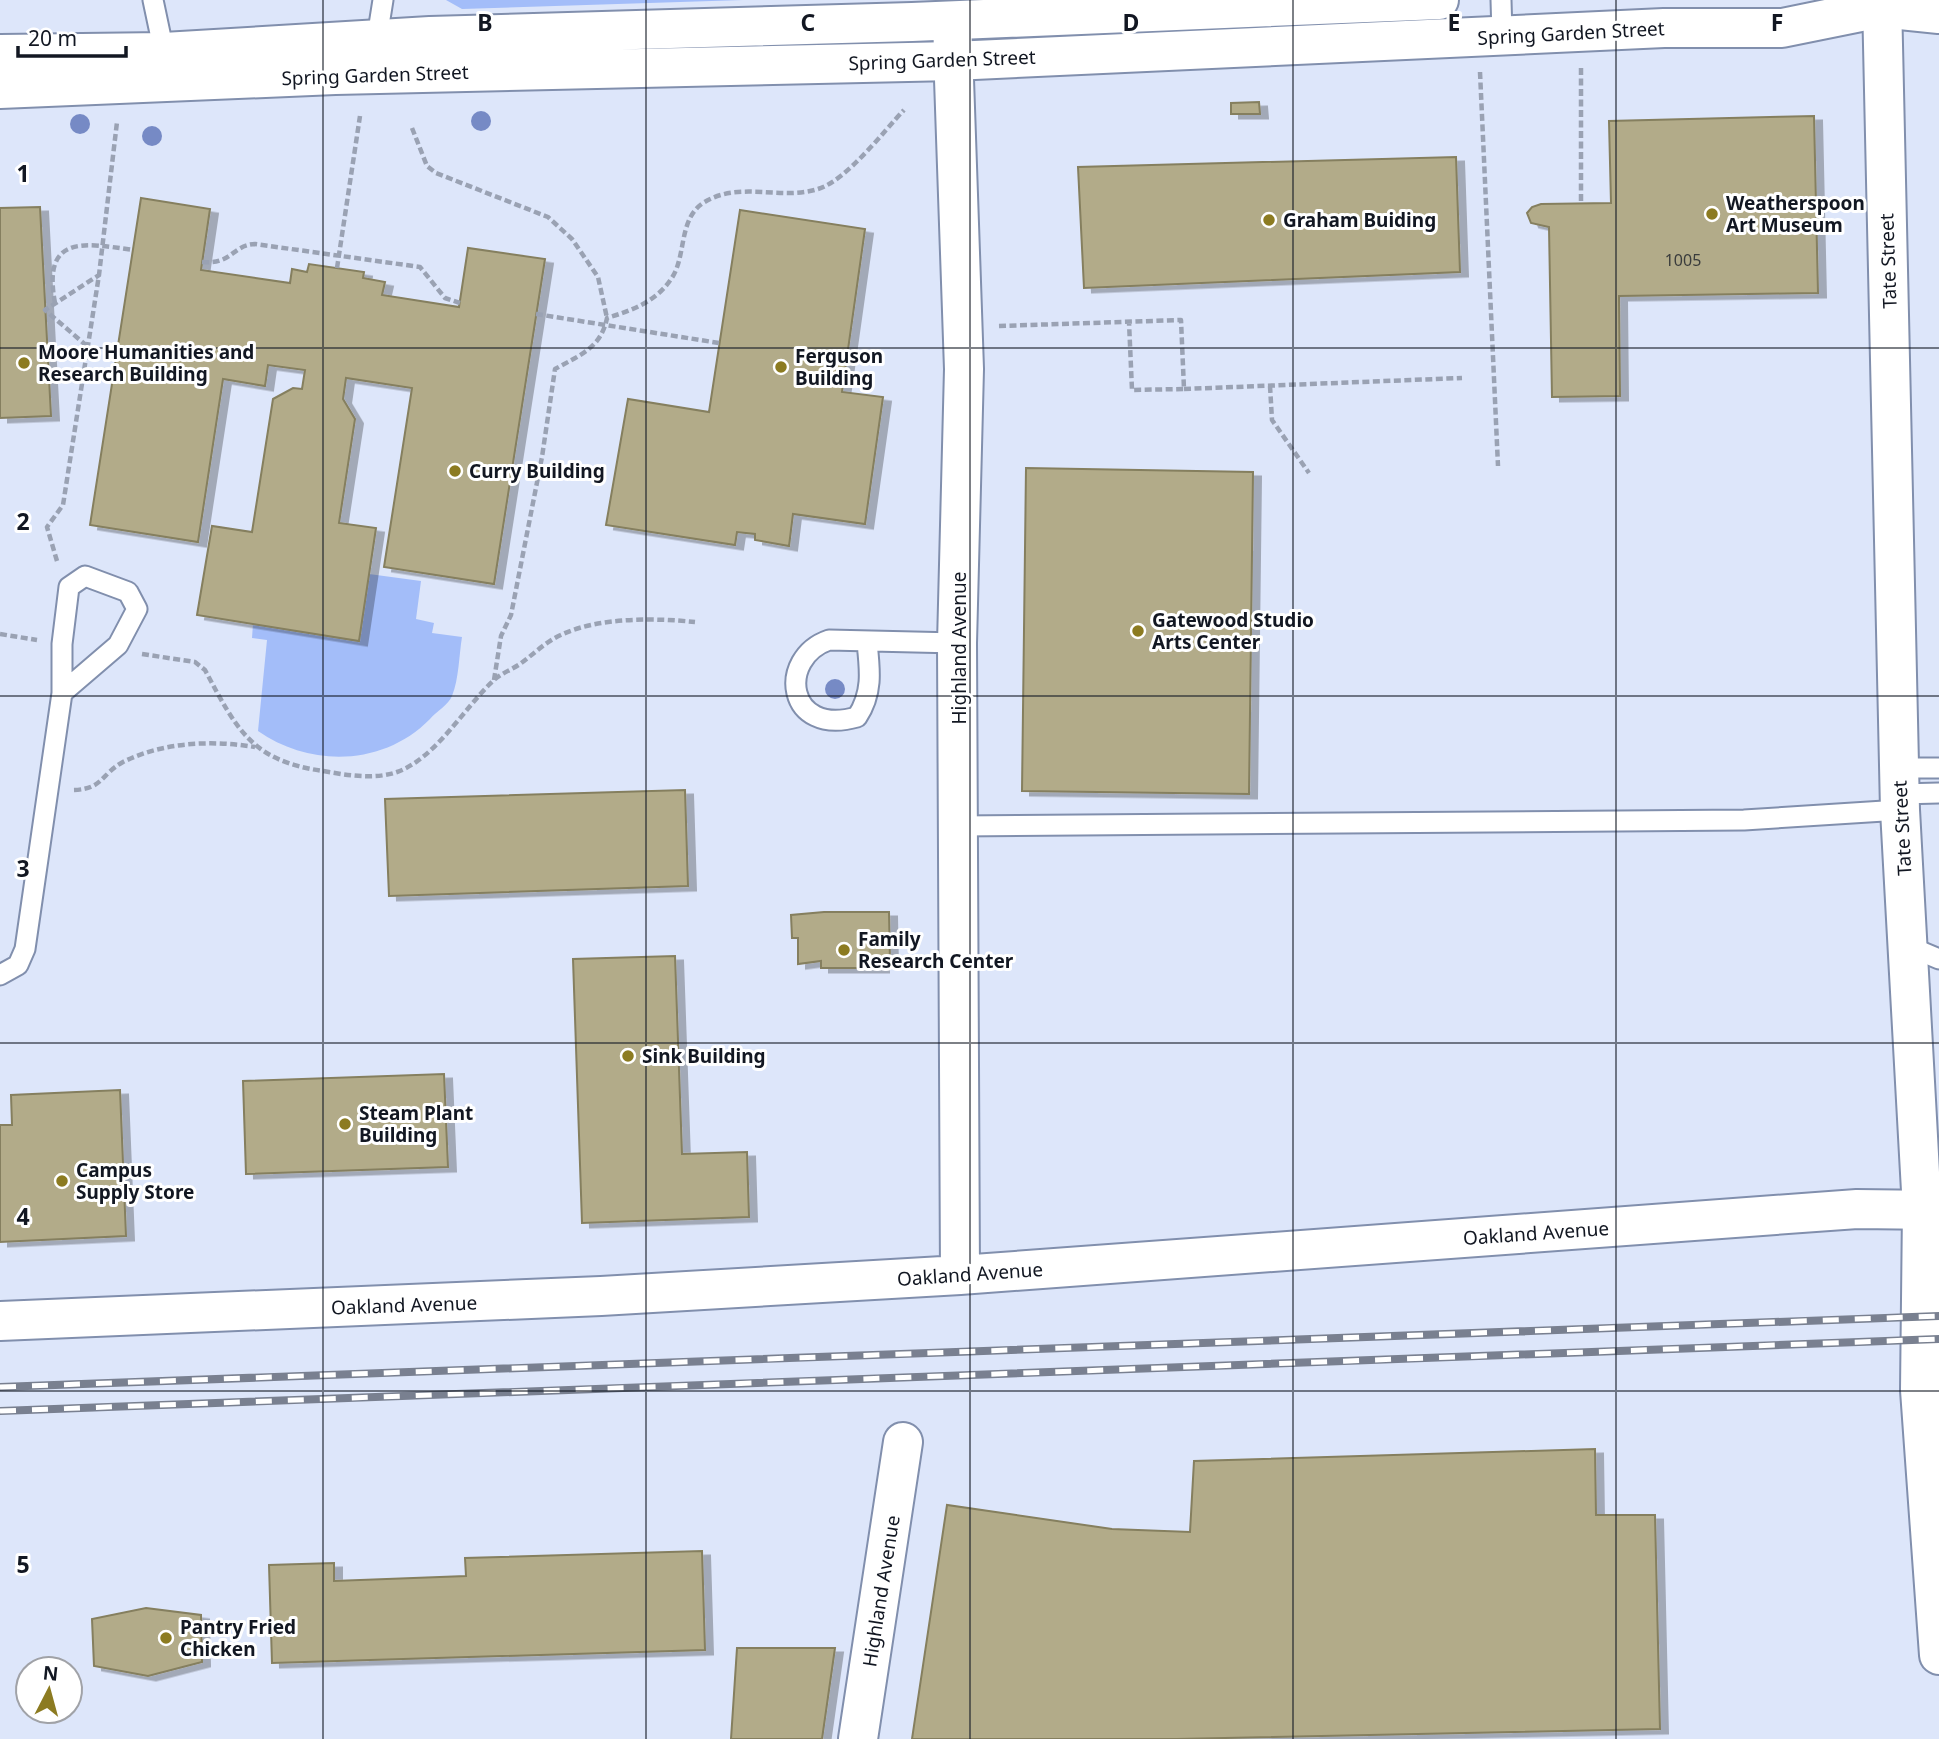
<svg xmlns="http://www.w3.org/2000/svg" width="1939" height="1739" viewBox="0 0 1939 1739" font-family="'Noto Sans',sans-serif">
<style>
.green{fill:#a3bdf9}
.building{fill:#b2ab89;stroke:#857f5e;stroke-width:2;filter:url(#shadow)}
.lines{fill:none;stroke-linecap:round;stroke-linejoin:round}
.service-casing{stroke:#818fad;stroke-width:23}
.minor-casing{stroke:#818fad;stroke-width:42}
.tertiary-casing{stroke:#818fad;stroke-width:42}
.secondary-casing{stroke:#818fad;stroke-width:42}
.path{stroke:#9aa2b3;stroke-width:4.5;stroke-dasharray:7 3.5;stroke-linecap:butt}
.service{stroke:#fff;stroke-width:19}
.minor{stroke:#fff;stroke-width:38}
.tertiary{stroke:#fff;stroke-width:38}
.secondary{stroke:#fff;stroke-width:38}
.rail-casing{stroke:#798090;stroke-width:8}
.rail{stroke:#fff;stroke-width:5;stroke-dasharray:16;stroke-linecap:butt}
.path-bridge{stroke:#9aa2b3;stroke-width:4.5;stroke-dasharray:7 3.5;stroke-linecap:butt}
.tree{fill:#768ac5}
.grid{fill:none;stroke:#121722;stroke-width:2;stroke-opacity:0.55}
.poi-dot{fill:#8c7b21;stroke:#fff;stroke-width:2.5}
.labels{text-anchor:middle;stroke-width:6;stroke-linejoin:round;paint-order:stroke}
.number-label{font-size:16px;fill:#3a3c3c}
.street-label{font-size:19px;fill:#121722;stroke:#fff}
.poi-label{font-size:19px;font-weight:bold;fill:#121722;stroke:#fff;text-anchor:start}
.grid-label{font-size:23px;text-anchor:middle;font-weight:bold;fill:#121722;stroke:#fff;stroke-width:6;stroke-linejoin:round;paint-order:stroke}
</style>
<defs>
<filter id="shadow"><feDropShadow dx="8" dy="4.5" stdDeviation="0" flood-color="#0004"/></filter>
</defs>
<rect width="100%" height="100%" fill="#dde6fa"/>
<path class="green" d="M446 0H743L462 9Z
M369 574 421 581 416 619 434 623 432 633 462 637C459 655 459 679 452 696 449 704 436 712 430 719 384 766 311 768 258 731L267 640 252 638 253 624 359 641Z"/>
<path class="building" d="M1259 102 1260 114H1231V103Z
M1814 116 1818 293 1619 296 1620 396 1552 397 1549 227 1531 223 1527 213 1532 207 1541 204 1611 203 1609 121Z
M1456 157 1460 272 1084 288 1078 167Z
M141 198 210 209 201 270 290 283 292 269 307 272 309 264 364 272 363 278 385 282 382 295 459 307 468 248 545 259 494 584 384 567 412 388 346 378 343 399 355 419 339 523 376 528 359 641 197 615 212 526 252 532 273 399 293 388 302 389 305 370 268 365 265 386 223 379 198 542 90 525Z
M40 207 51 416 0 418V208Z
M740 210 865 229 842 392 883 397 865 524 793 514 789 546 755 540V534L737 532 735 545 606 525 628 399 709 412Z
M1026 468 1253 472 1249 794 1022 791Z
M685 790 688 886 389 896 385 799Z
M824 912H889L890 963H881V968H821V961L798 964V938H792L791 915Z
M675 956 682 1154 747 1152 749 1217 582 1223 573 959Z
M444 1074 448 1167 246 1174 243 1081Z
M120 1090 126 1236 0 1242V1125H12L11 1095Z
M1595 1449 1596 1515H1655L1660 1729 1177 1739H912L947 1505 1112 1529 1190 1532 1194 1461Z
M702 1551 705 1650 272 1663 269 1565 334 1563V1581L466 1576 465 1558Z
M146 1608 201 1615 202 1662 148 1676 94 1666 92 1619Z
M737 1648H835L822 1739H731Z"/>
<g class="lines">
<defs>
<path id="service" d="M153 0 164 52
M1501 0 1502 35
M376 44 383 0
M867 643C870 670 873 693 857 717 786 737 777 658 829 640L957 643
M1899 768H1939
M1900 794 1939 793
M958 826 1744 820 1900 810
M1908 946 1939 959
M0 975 18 965 25 949 62 693V644L69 587 85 576 128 592 137 609 118 645 62 693"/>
<path id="minor" d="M952 21 964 369 957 643 960 1275
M0 1321 601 1296 960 1275 1857 1209 1939 1210
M858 1739 903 1442"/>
<path id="tertiary" d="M1882 0 1900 810 1922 1209 1920 1390 1939 1655"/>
<path id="secondary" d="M1857 1 1881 8 1939 14
M0 54 164 52 430 36 912 22 1439 0
M0 89 335 75 953 61 1664 28H1782L1881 8"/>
</defs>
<use href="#service" class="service-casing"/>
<use href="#minor" class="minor-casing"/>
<use href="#tertiary" class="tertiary-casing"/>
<use href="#secondary" class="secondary-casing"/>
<path class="path" d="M1581 68V203
M1480 72 1498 466
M412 128 427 166 436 173 548 217 572 239 598 277 607 318
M202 262C232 265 232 245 255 244L420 267 445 298 460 303
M337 268 360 116
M55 303C42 234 84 243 133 250
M999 326 1181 320 1184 389 1132 390 1129 322
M87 346 45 310 99 275
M1270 386 1272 420 1309 473
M1184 389 1462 378
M57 561 47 527 63 505 99 275 117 122
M0 634 37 640
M142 654 195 662 205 670C237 730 252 761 323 771 346 775 374 780 397 772 436 758 464 708 493 681 500 674 511 670 520 664 534 654 546 641 563 634 600 617 655 618 695 622
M494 680 501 636 511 615 542 457 555 369C580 355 601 348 607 318 633 310 658 301 673 276 686 254 679 219 703 203 739 180 780 201 818 189 847 180 883 132 904 110
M74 790C103 789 101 774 123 762 163 742 212 740 255 747"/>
<use href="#service" class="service"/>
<use href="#minor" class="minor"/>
<use href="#tertiary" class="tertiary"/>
<use href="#secondary" class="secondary"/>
<defs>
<path id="rail" d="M0 1387 1939 1316
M0 1411 1939 1339"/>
</defs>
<use href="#rail" class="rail-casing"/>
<use href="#rail" class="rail"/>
<path class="path-bridge" d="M536 314 719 343"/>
</g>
<g class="tree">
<circle cx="481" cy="121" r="10"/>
<circle cx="80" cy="124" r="10"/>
<circle cx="152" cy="136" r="10"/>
<circle cx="835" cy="689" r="10"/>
</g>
<path class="grid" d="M323 0V1739M646 0V1739M970 0V1739M1293 0V1739M1616 0V1739M0 348H1939M0 696H1939M0 1043H1939M0 1391H1939"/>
<g class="poi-dot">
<circle cx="1712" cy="214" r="7"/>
<circle cx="1269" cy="220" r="7"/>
<circle cx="24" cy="363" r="7"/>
<circle cx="781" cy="367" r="7"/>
<circle cx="455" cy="471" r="7"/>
<circle cx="1138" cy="631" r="7"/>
<circle cx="844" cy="950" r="7"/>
<circle cx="628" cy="1056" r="7"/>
<circle cx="345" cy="1124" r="7"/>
<circle cx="62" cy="1181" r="7"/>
<circle cx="166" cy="1638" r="7"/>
</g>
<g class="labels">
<g class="number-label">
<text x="1683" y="266">1005</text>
</g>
<g class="street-label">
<text transform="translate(1571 33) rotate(-3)" y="7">Spring Garden Street</text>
<text transform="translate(942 60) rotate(-2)" y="7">Spring Garden Street</text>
<text transform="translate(375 75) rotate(-2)" y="7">Spring Garden Street</text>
<text transform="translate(1888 261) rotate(-92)" y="7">Tate Street</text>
<text transform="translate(959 648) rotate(-90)" y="7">Highland Avenue</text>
<text transform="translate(1902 828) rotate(-93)" y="7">Tate Street</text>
<text transform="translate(1536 1233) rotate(-4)" y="7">Oakland Avenue</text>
<text transform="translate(970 1274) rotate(-4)" y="7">Oakland Avenue</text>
<text transform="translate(404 1305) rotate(-2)" y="7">Oakland Avenue</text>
<text transform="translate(881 1591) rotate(-81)" y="7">Highland Avenue</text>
</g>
<g class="poi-label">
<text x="1726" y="210">Weatherspoon<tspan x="1726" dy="22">Art Museum</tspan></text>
<text x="1283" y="227">Graham Buiding</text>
<text x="38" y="359">Moore Humanities and<tspan x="38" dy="22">Research Building</tspan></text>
<text x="795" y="363">Ferguson<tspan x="795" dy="22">Building</tspan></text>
<text x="469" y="478">Curry Building</text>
<text x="1152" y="627">Gatewood Studio<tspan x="1152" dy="22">Arts Center</tspan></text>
<text x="858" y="946">Family<tspan x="858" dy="22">Research Center</tspan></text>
<text x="642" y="1063">Sink Building</text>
<text x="359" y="1120">Steam Plant<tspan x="359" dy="22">Building</tspan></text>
<text x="76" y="1177">Campus<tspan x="76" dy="22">Supply Store</tspan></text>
<text x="180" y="1634">Pantry Fried<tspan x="180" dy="22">Chicken</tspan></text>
</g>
</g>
<g class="grid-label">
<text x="485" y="31">B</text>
<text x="808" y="31">C</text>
<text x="1131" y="31">D</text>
<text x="1454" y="31">E</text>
<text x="1777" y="31">F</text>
<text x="23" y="182">1</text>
<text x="23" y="530">2</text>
<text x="23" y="877">3</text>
<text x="23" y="1225">4</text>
<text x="23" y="1573">5</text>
</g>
<g transform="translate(49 1690) rotate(6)"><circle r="33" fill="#ffffff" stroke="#a0a2a7" stroke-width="2"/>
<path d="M0-5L12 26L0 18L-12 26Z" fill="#8c7b21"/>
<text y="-10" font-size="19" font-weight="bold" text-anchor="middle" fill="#121722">N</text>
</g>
<path d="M18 46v10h108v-10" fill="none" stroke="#121722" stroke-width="3.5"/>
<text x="28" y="46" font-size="21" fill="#121722" stroke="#ffffff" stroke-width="5" paint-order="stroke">20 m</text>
</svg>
